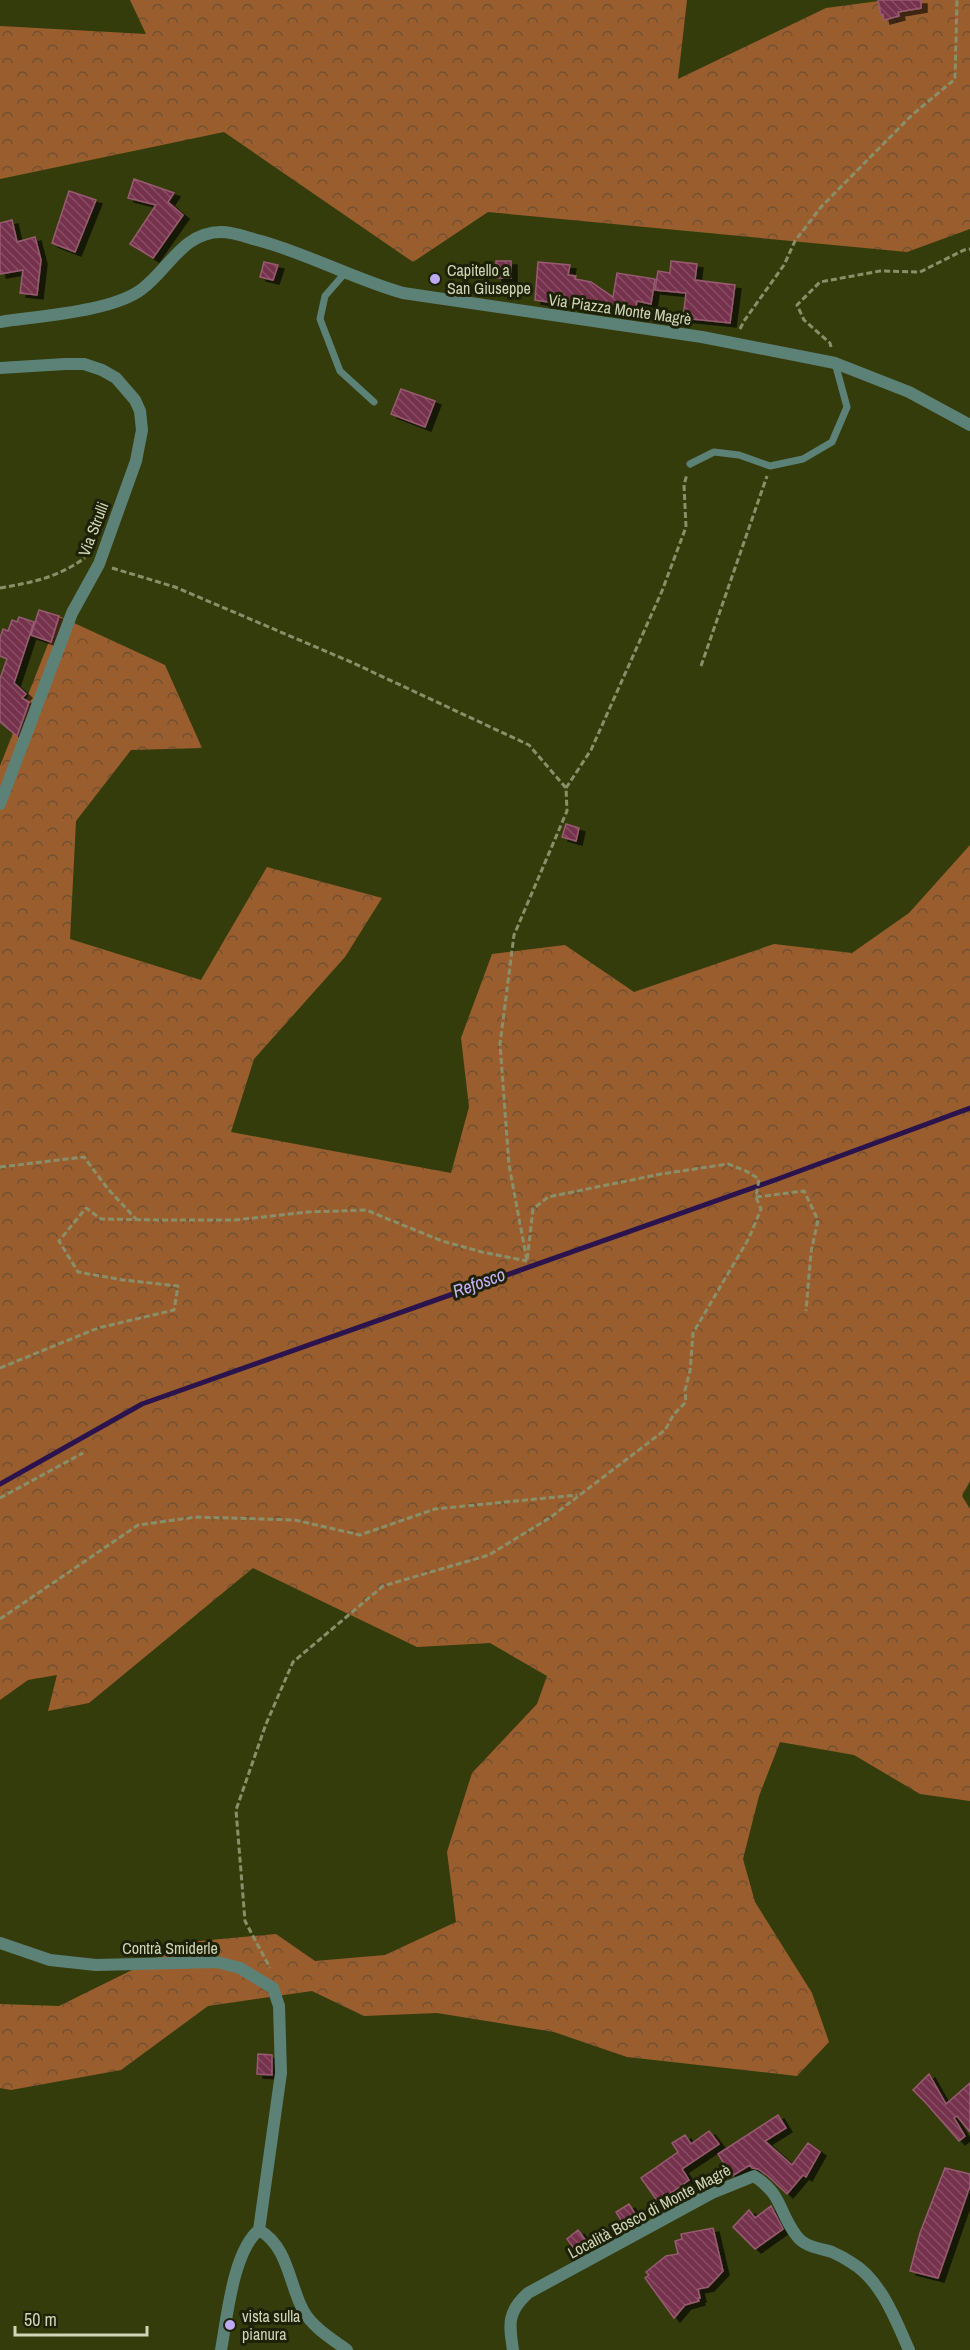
<svg xmlns="http://www.w3.org/2000/svg" width="970" height="2350" viewBox="0 0 970 2350" font-family="'Archivo Narrow',sans-serif">
<style>
.forest{fill:url(#forest-crowns)}
.lines{fill:none;stroke-linecap:round;stroke-linejoin:round}
.stream{stroke:#2b144e;stroke-width:5}
.building{fill:url(#building-back-hatch);stroke:#985b71;stroke-width:1.5;filter:url(#shadow)}
.path{stroke:#899069;stroke-width:3;stroke-dasharray:6 3;stroke-linecap:butt}
.service{stroke:#5c8278;stroke-width:7}
.minor{stroke:#5c8278;stroke-width:12}
.tertiary{stroke:#5c8278;stroke-width:12}
.poi-dot{fill:#bea9f4;stroke:#1d2108;stroke-width:2}
.labels{text-anchor:middle;stroke-width:6;stroke-linejoin:round;paint-order:stroke}
.poi-label{font-size:16px;fill:#cfd5b6;stroke:#1d2108;text-anchor:start}
.street-label{font-size:16px;fill:#cfd5b6;stroke:#1d2108}
.water-label{font-size:18px;font-style:italic;fill:#c6b2fb;stroke:#1d2108}
</style>
<defs>
<pattern id="forest-crowns" width="20" height="18" patternUnits="userSpaceOnUse" patternTransform="scale(1.5)"><rect width="20" height="18" fill="#9a5e2e"/><path d="M2 6a3 3 0 1 1 6 0M12 15a3 3 0 1 1 6 0" fill="none" stroke="#715032"/></pattern>
<pattern id="building-back-hatch" width="6" height="6" patternUnits="userSpaceOnUse" patternTransform="scale(1.5)"><rect width="6" height="6" fill="#75314d"/><path d="M-1 5l2 2M0 0l6 6M5-1l2 2" fill="none" stroke="#884e64"/></pattern>
<filter id="shadow"><feDropShadow dx="6" dy="4" stdDeviation="0" flood-color="#0009"/></filter>
</defs>
<rect width="100%" height="100%" fill="#353c0c"/>
<path class="forest" d="M130 0H687L678 79 826 8 887 0H970V229L907 252 488 212 413 262 224 132 0 179V26L146 34Z
M59 616 165 665 202 748 131 750 76 821 70 939 201 980 267 867 382 898 345 957 254 1059 231 1132 451 1173 469 1107 461 1038 492 954 565 945 634 992 774 944 852 953 909 913 970 845V1481L962 1496 970 1509V1801L920 1794 854 1755 780 1742 759 1796 743 1859 755 1902 812 1993 829 2042 797 2076 627 2057 554 2032 437 2013 364 2016 312 1991 208 2006 121 2070 11 2090 0 2088V2004L59 2006 189 1942 276 1934 315 1961 385 1955 456 1922 447 1852 472 1773 537 1704 547 1676 490 1643 417 1647 253 1568 89 1703 48 1711 57 1675 28 1680 0 1700V766Z"/>
<g class="lines">
<path class="stream" d="M0 1484 142 1404 775 1180 970 1108"/>
</g>
<path class="building" d="M878 0H921V8L898 12 899 16 884 20 883 14 881 15Z
M134 179 174 193 168 202 183 215 153 258 130 244 156 205 128 198Z
M69 191 96 200 75 252 52 243Z
M12 220 17 242 35 237 41 260 37 295 20 293 23 270 0 274V223Z
M496 261H511V278H496Z
M671 261 697 264 695 280 735 285 730 323 683 318 686 293 655 290 658 271 670 273Z
M264 262 278 265 273 280 260 277Z
M538 262 570 265 568 275 576 276 575 279 591 282 613 297 617 273 655 279 651 304 637 301 635 313 638 315 535 300Z
M401 389 435 401 425 427 391 414Z
M39 610 59 616 51 642 31 635Z
M19 617 34 622 14 683 26 694 22 698 29 702 17 736 0 722V679L7 659 0 656V638L3 629 8 631 12 620 17 622Z
M566 824 579 828 576 841 562 837Z
M258 2054 272 2055V2075L257 2074Z
M929 2074 946 2104 970 2083V2132L957 2116 954 2118 965 2136 959 2141 926 2103 913 2090Z
M778 2115 786 2128 765 2141 792 2165 808 2143 820 2152 806 2177 803 2175 787 2194 768 2176 758 2169 752 2168 750 2165 732 2176 718 2154Z
M709 2131 719 2144 682 2169 689 2180 658 2202 641 2178 678 2152 672 2143 685 2135 691 2144Z
M945 2168 970 2174V2186L938 2278 910 2271 920 2233Z
M629 2204 637 2217 624 2225 616 2212Z
M771 2206 783 2229 755 2249 733 2227 749 2210 755 2218Z
M713 2228 723 2271 708 2287 698 2289 700 2298H698L699 2301 685 2305 674 2318 645 2278 649 2275 646 2272 666 2256 678 2254 675 2241 682 2239 681 2234Z
M578 2230 587 2242 576 2251 567 2239Z"/>
<g class="lines">
<path class="path" d="M740 329 744 321 784 265 795 241 821 207 912 115 955 79 957 0
M831 347 830 343 804 320 797 305 820 282 880 271 920 272 964 250 970 249
M112 568 175 587 351 662 529 745 566 788 567 811 514 935 500 1044 509 1165 527 1261 533 1209 548 1197 661 1174 728 1164 746 1171 759 1179 756 1197 761 1209 749 1238 693 1333 690 1371 685 1390 686 1402 674 1414 665 1430 551 1517 489 1555 383 1586 293 1662 266 1724 236 1810 245 1921 270 1968
M0 588C34 582 56 578 85 558
M701 666 767 476
M566 788 591 750 662 591 686 527 684 485 687 474
M0 1167 84 1157 108 1189 136 1219
M756 1197 804 1191 818 1220 811 1252 806 1311
M0 1368 98 1328 174 1310 178 1286 123 1280 78 1272 59 1241 86 1208 101 1219 162 1220H235L308 1212 366 1210 442 1241 482 1252 527 1261
M0 1498 83 1453
M0 1619 138 1525 197 1517 295 1520 360 1535 435 1509 577 1495"/>
<path class="service" d="M345 273 325 296 320 319 340 371 374 402
M690 464 714 452 739 455 770 466 803 459 832 442 847 407 835 363"/>
<path class="minor" d="M0 1943 50 1960 96 1965 217 1962 240 1968 273 1988 279 2006 281 2073 259 2230
M259 2230C288 2246 289 2284 303 2310 312 2327 332 2339 347 2350
M221 2350C227 2318 233 2251 259 2230
M513 2350C509 2324 507 2312 528 2293L712 2193 754 2176C783 2195 778 2211 796 2235 804 2247 819 2248 832 2252 839 2255 846 2259 852 2263 881 2280 896 2321 909 2350"/>
<path class="tertiary" d="M0 322C38 316 112 312 142 289 168 270 183 232 221 232 233 232 246 237 257 240 307 253 353 279 403 293L702 337 835 363 909 392 970 425
M0 368 65 364H84L102 370 116 378 135 400 140 411 142 430 136 461 99 564 72 613 0 804"/>
</g>
<g class="poi-dot">
<circle cx="435" cy="279" r="6"/>
<circle cx="230" cy="2325" r="6"/>
</g>
<g class="labels">
<g class="poi-label">
<text x="447" y="276">Capitello a<tspan x="447" dy="18">San Giuseppe</tspan></text>
<text x="242" y="2322">vista sulla<tspan x="242" dy="18">pianura</tspan></text>
</g>
<g class="street-label">
<text transform="translate(620 309) rotate(8)" y="6">Via Piazza Monte Magrè</text>
<text transform="translate(93 529) rotate(-69)" y="6">Via Strulli</text>
<text x="170" y="1954">Contrà Smiderle</text>
<text transform="translate(649 2211) rotate(-28)" y="6">Località Bosco di Monte Magrè</text>
</g>
<g class="water-label">
<text transform="translate(479 1283) rotate(-20)" y="6">Refosco</text>
</g>
</g>
<path d="M15 2326v9h132v-9" fill="none" stroke="#cfd5b6" stroke-width="3"/>
<text x="24" y="2326" font-size="18" fill="#cfd5b6" stroke="#1d2108" stroke-width="4.5" paint-order="stroke">50 m</text>
</svg>
